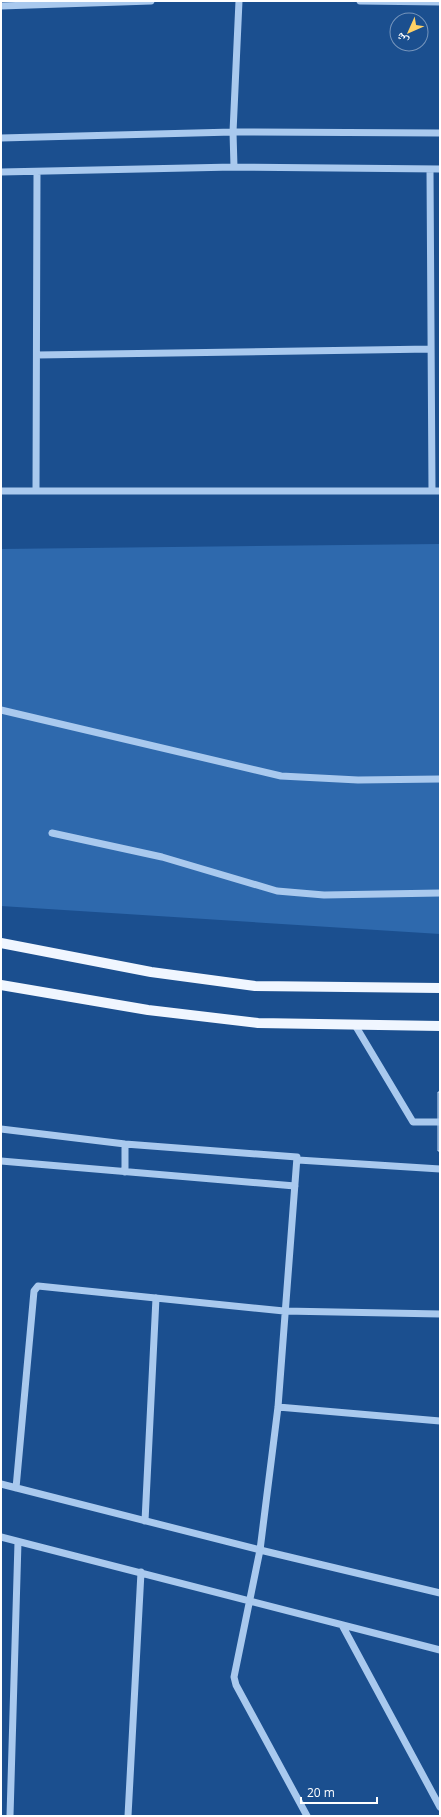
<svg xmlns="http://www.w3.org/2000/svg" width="441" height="1817" viewBox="0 0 441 1817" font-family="'Open Sans','Noto Naskh Arabic',sans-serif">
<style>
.green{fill:#2e69ad}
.building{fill:#4478b7;stroke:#cfe3fa}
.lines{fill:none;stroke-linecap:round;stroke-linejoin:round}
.minor{stroke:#a9c9ee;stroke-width:7}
.major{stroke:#f0f6ff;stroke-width:10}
</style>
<rect width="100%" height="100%" fill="#1b4f8f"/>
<path class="green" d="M440 544V934L1 906V549Z"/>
<path class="building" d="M438 1092H440V1151H438Z"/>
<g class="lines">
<path class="minor" d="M360 1 440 2
M1 6 151 1
M1 138 233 132 440 133
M234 167 233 132 239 1
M430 170 432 490
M1 172 234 167 440 169
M37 355 431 349
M1 491H440
M36 491 37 172
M1 710 281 776 358 780 440 779
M52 833 162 857 277 891 324 895 440 893
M355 1025 413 1122H440
M1 1129 125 1144 297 1157 278 1407 260 1550 234 1677 236 1685 307 1816
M298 1160 440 1169
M1 1161 295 1186
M125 1172V1144
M278 1407 440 1421
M1 1484 260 1550 440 1593
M16 1488 34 1291 38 1286 284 1311 440 1314
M145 1521 156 1298
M1 1537 440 1650
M342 1625 440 1807
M10 1816 18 1542
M128 1816 141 1572"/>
<path class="major" d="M1 943 151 972 255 986 440 988
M1 985 148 1010 258 1023 440 1026"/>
</g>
<rect width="441" height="1817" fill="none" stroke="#ffffff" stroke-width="4"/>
<g transform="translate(409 32) rotate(225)"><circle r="19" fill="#1b4f8f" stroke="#7695bc"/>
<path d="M0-3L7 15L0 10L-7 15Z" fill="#ffd166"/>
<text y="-6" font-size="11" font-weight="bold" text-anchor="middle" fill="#ffffff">ش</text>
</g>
<path d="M301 1797v6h76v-6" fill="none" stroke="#ffffff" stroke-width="2"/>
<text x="307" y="1797" font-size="12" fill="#ffffff" stroke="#1b4f8f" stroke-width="3" paint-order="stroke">20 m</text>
</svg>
